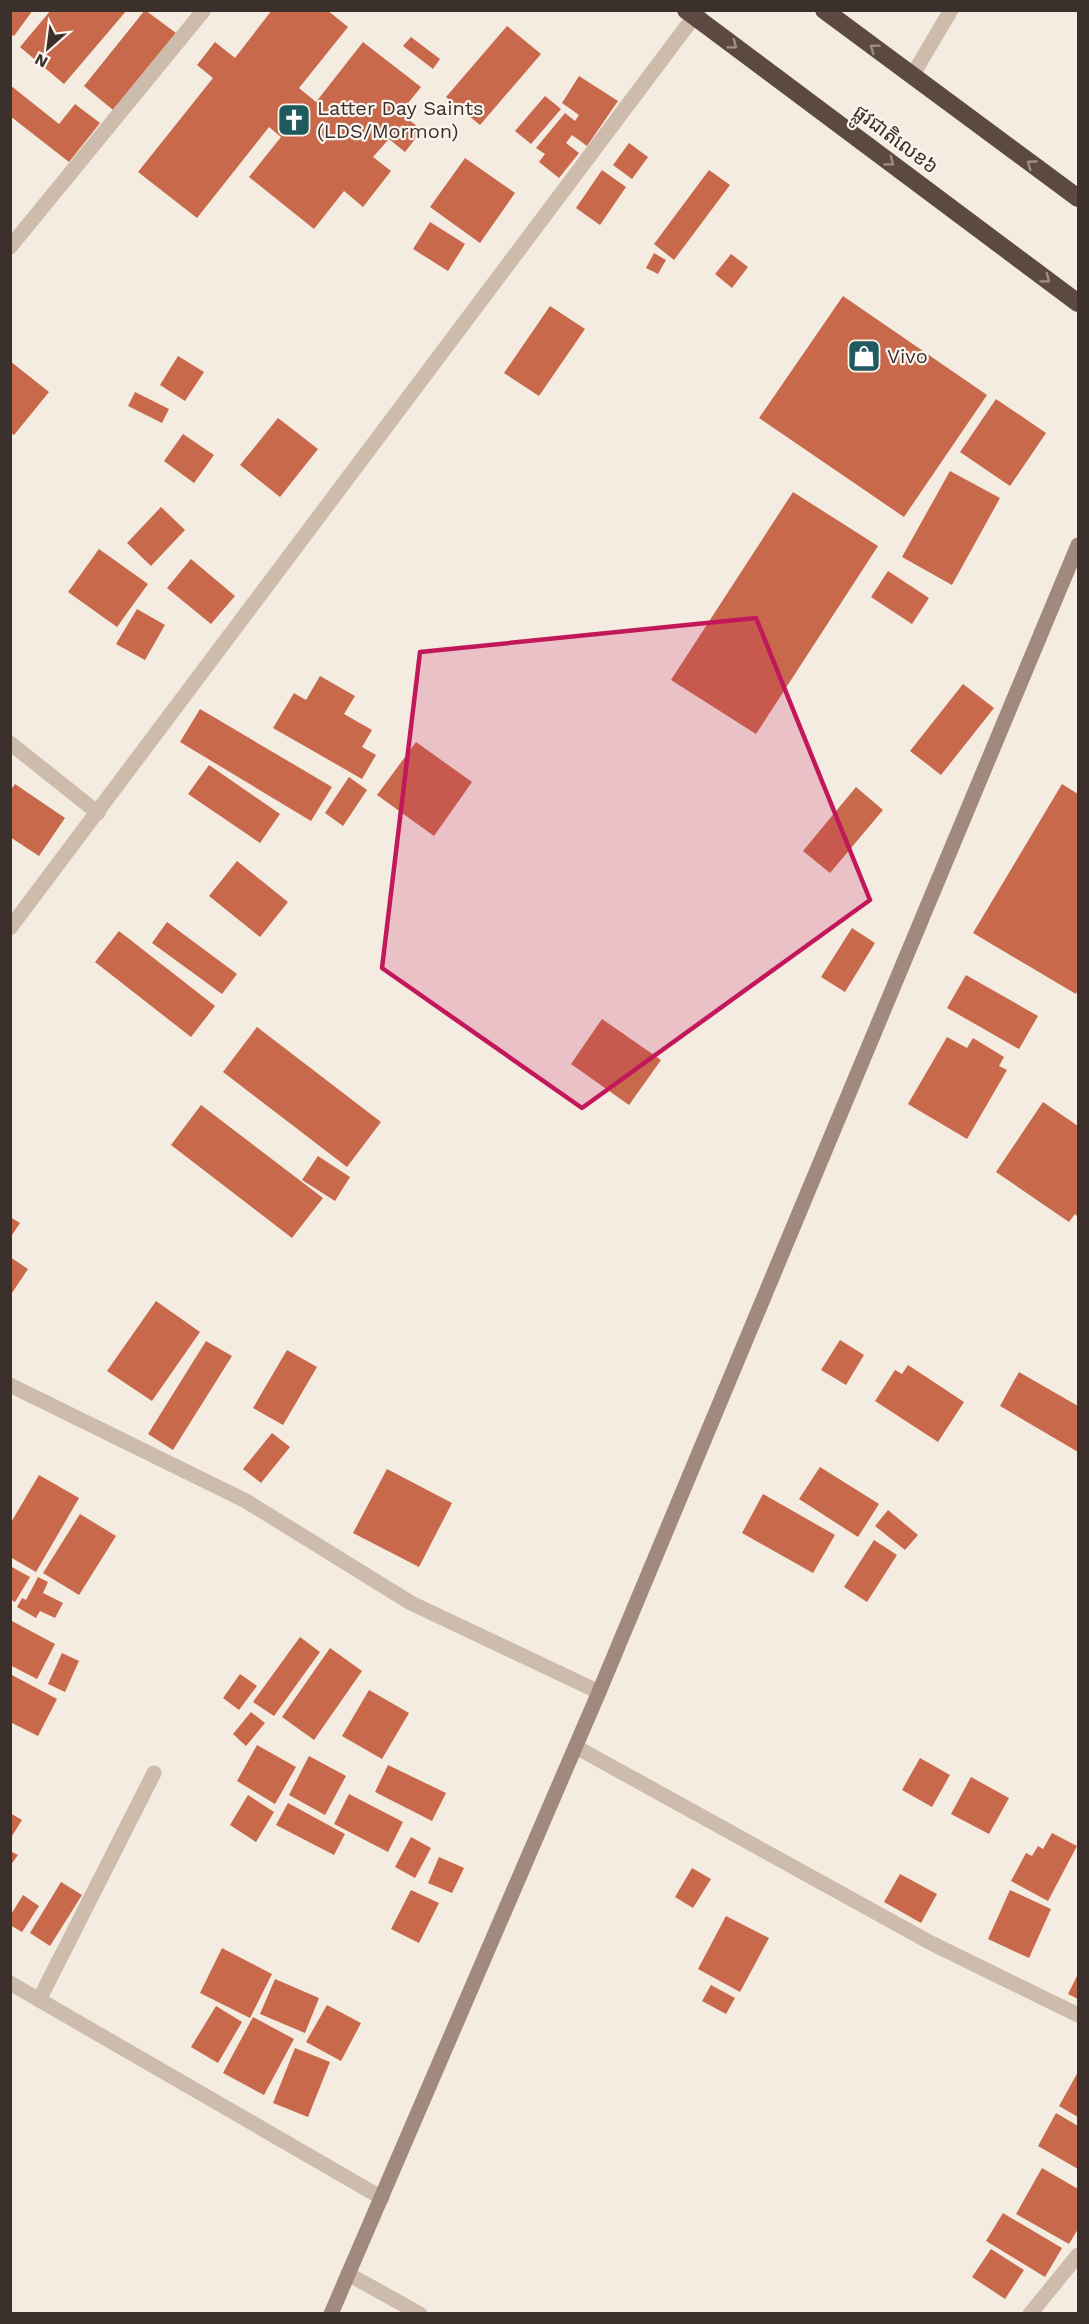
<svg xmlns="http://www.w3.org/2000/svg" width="1089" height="2324" viewBox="0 0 1089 2324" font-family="'Work Sans','Noto Sans Khmer',sans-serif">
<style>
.building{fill:#c8694b}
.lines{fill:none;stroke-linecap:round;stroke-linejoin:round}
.lane{stroke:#cdbbac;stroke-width:15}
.street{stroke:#cdbbac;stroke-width:15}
.secondary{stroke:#a18a7d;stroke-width:15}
.highway{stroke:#5c4a42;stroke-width:18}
.oneway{stroke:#9c8e87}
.marked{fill:#c2185b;fill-opacity:0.2;stroke:#c2185b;stroke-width:4.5;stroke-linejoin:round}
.labels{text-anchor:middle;stroke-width:4.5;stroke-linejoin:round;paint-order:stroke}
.poi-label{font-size:20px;fill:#3b302b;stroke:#fbf5ee;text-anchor:start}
.street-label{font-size:20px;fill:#3b302b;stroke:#fbf5ee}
</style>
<rect width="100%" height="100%" fill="#f4ebe1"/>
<path class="building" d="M10 10H33L14 36 10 34Z
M51 10H127L64 84 20 47Z
M145 10 176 33 113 110 84 86Z
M272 10H327L348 27 299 88 316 102 363 42 421 87 400 113 422 130 405 152 389 139 373 157 391 171 363 207 344 191 314 229 249 177 281 137 269 127 197 218 138 172 213 78 197 65 215 42 235 58Z
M507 26 541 54 480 125 446 97Z
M411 37 440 59 433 69 403 46Z
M579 76 618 101 587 146 572 135 566 143 579 153 559 178 539 162 545 154 536 148 565 113 575 121 579 115 562 103Z
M10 85 59 124 75 104 100 123 69 162 10 116Z
M545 96 561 109 531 144 515 131Z
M629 143 648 157 632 179 613 165Z
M465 158 515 193 480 243 430 207Z
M602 170 626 187 600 225 576 208Z
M709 170 730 185 674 260 654 244Z
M430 222 465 244 448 271 413 249Z
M654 253 666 260 658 274 646 268Z
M731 254 748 267 732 288 715 274Z
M843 296 987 395 904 517 759 418Z
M550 306 585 329 539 396 504 373Z
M178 356 204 372 185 401 160 385Z
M10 361 49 392 14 435 10 433Z
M135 392 169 409 162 423 128 406Z
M996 399 1046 433 1010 486 960 452Z
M278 418 318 449 280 497 240 465Z
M183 434 214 455 194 483 164 461Z
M950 471 1000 498 952 585 902 557Z
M793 492 878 546 756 734 671 680Z
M161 507 185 530 151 566 127 543Z
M99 549 148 584 117 627 68 592Z
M191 559 235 596 211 624 167 588Z
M888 571 929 598 912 624 871 597Z
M137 609 165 625 145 660 116 644Z
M320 676 355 696 344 714 372 730 362 747 376 755 362 779 273 728 294 693 306 700Z
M963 684 994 708 941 775 910 751Z
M200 709 332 787 311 821 180 742Z
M416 742 472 782 434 836 377 795Z
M209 765 280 814 260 843 188 794Z
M349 777 367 790 343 826 325 813Z
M15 784 65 818 39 856 10 837V791Z
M1062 784 1078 794V989L1076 994 973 933Z
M856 787 883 810 830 873 803 851Z
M237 861 288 902 260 937 209 896Z
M167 922 237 974 222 994 152 943Z
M852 928 875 943 845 992 821 977Z
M119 931 215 1006 191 1037 95 962Z
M966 975 1038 1016 1019 1049 947 1008Z
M602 1019 661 1060 629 1105 571 1064Z
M257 1027 381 1122 347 1167 223 1072Z
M947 1037 967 1048 973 1038 1004 1057 999 1066 1007 1070 967 1139 908 1104Z
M1043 1102 1078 1126V1217L1075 1214 1069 1222 996 1172Z
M201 1105 323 1198 292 1238 171 1145Z
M318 1156 350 1177 335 1201 302 1180Z
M10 1217 20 1223 10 1238Z
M10 1257 28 1269 10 1296Z
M156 1301 200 1332 152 1401 107 1371Z
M840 1340 864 1355 846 1385 821 1370Z
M206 1341 232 1356 173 1450 148 1434Z
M287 1350 317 1367 283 1425 253 1408Z
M908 1365 964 1402 938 1442 875 1401 895 1370 902 1374Z
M1019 1372 1078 1406V1452L1000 1406Z
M272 1433 290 1447 261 1483 243 1469Z
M820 1467 879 1504 858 1537 799 1499Z
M387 1469 452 1503 419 1567 353 1533Z
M39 1475 79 1498 36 1572 10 1557V1524Z
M763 1494 835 1535 813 1573 742 1533Z
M888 1510 918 1535 905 1550 875 1526Z
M80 1514 116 1536 79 1595 43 1573Z
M874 1540 897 1555 867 1602 844 1587Z
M10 1566 30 1577 15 1602 10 1599Z
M38 1577 48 1582 43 1593 63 1603 55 1618 40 1611 36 1618 17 1607 22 1598 26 1600Z
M10 1620 55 1644 37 1679 10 1665Z
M300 1637 320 1652 274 1716 253 1702Z
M330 1648 362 1671 314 1740 282 1717Z
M62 1653 79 1661 65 1692 48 1684Z
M10 1674 57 1699 38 1736 10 1722Z
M240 1674 257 1686 239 1710 223 1698Z
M369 1690 409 1713 382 1759 342 1736Z
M251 1712 265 1723 246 1746 233 1734Z
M257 1745 296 1767 275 1804 237 1781Z
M309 1756 346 1776 325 1815 289 1795Z
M920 1758 950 1775 932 1807 902 1790Z
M388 1765 446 1793 432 1821 375 1792Z
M971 1777 1009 1798 989 1834 951 1814Z
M349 1794 403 1822 388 1852 334 1824Z
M248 1795 274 1812 256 1842 230 1825Z
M288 1803 345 1834 334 1855 276 1825Z
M10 1813 22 1820 10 1839Z
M1052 1833 1077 1846 1048 1901 1011 1881 1026 1853 1032 1856 1038 1846 1043 1849Z
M411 1837 431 1848 415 1878 395 1867Z
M10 1851 18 1855 10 1866Z
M439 1857 464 1868 452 1893 428 1883Z
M692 1868 711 1879 693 1908 675 1897Z
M900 1874 937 1894 921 1923 884 1902Z
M61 1882 82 1895 50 1946 30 1933Z
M411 1890 439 1903 419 1943 391 1929Z
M1010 1890 1051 1909 1029 1958 988 1939Z
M23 1895 39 1906 22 1932 10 1925V1916Z
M726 1916 769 1938 740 1992 698 1969Z
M222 1948 272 1974 250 2018 200 1993Z
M1078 1974V1999L1068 1994Z
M275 1979 319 1998 305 2033 260 2014Z
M711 1985 735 1998 726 2014 702 2001Z
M327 2005 361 2023 341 2061 306 2042Z
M216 2006 242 2022 218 2063 191 2047Z
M253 2017 294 2039 264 2095 223 2073Z
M295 2048 330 2062 308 2117 273 2103Z
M1078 2072V2117L1059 2106Z
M1056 2113 1078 2126V2169L1038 2146Z
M1042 2168 1078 2189V2229L1069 2244 1016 2214Z
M1003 2213 1062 2248 1045 2277 986 2241Z
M991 2249 1024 2270 1005 2299 972 2277Z"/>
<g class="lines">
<path class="lane" d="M912 76 951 10
M39 2000 154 1773
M348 2274 420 2314"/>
<path class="street" d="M10 247 204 10
M10 743 98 813
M10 928 699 10
M10 1385 246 1501 411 1603 599 1692
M576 1747 931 1943 1078 2015
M10 1983 382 2198
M1030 2314 1078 2255"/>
<path class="secondary" d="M331 2314 599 1692 1078 545"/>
<path class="highway" d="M686 10 1078 303
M824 10 1078 198"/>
</g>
<defs><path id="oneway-chevron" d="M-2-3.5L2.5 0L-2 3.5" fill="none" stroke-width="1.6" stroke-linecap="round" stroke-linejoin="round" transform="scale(1.5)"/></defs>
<g class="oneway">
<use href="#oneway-chevron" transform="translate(733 45) rotate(37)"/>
<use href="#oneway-chevron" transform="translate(874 48) rotate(-143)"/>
<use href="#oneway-chevron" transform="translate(890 162) rotate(37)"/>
<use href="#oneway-chevron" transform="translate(1031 164) rotate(-144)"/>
<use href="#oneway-chevron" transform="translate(1046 279) rotate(37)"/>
</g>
<path class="marked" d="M756 618 870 900 582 1108 382 968 420 652Z"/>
<defs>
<symbol id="church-square" viewBox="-11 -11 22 22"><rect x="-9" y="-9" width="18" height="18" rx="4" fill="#1f5a5e" stroke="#fbf5ee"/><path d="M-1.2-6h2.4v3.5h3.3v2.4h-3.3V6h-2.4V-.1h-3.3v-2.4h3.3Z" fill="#fff"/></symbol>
<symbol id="shop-square" viewBox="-11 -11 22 22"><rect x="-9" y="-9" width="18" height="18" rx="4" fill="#1f5a5e" stroke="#fbf5ee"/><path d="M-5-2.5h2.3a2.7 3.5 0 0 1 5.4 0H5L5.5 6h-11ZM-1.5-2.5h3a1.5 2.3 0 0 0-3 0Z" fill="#fff"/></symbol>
</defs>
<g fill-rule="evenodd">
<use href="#church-square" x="275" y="101" width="38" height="38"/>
<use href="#shop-square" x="845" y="337" width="38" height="38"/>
</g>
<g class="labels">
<g class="poi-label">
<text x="317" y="115">Latter Day Saints<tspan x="317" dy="23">(LDS/Mormon)</tspan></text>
<text x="887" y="363">Vivo</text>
</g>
<g class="street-label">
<text transform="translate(896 139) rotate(37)" y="7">ផ្លូវជាតិលេខ៦</text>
</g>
</g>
<rect width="1089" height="2324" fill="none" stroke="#3b302b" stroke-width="24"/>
<g transform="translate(48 48) rotate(208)" stroke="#fbf5ee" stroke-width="4.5" paint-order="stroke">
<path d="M0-4.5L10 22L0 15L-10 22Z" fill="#3b302b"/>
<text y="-9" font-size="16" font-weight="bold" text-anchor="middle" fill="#3b302b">N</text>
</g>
</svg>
